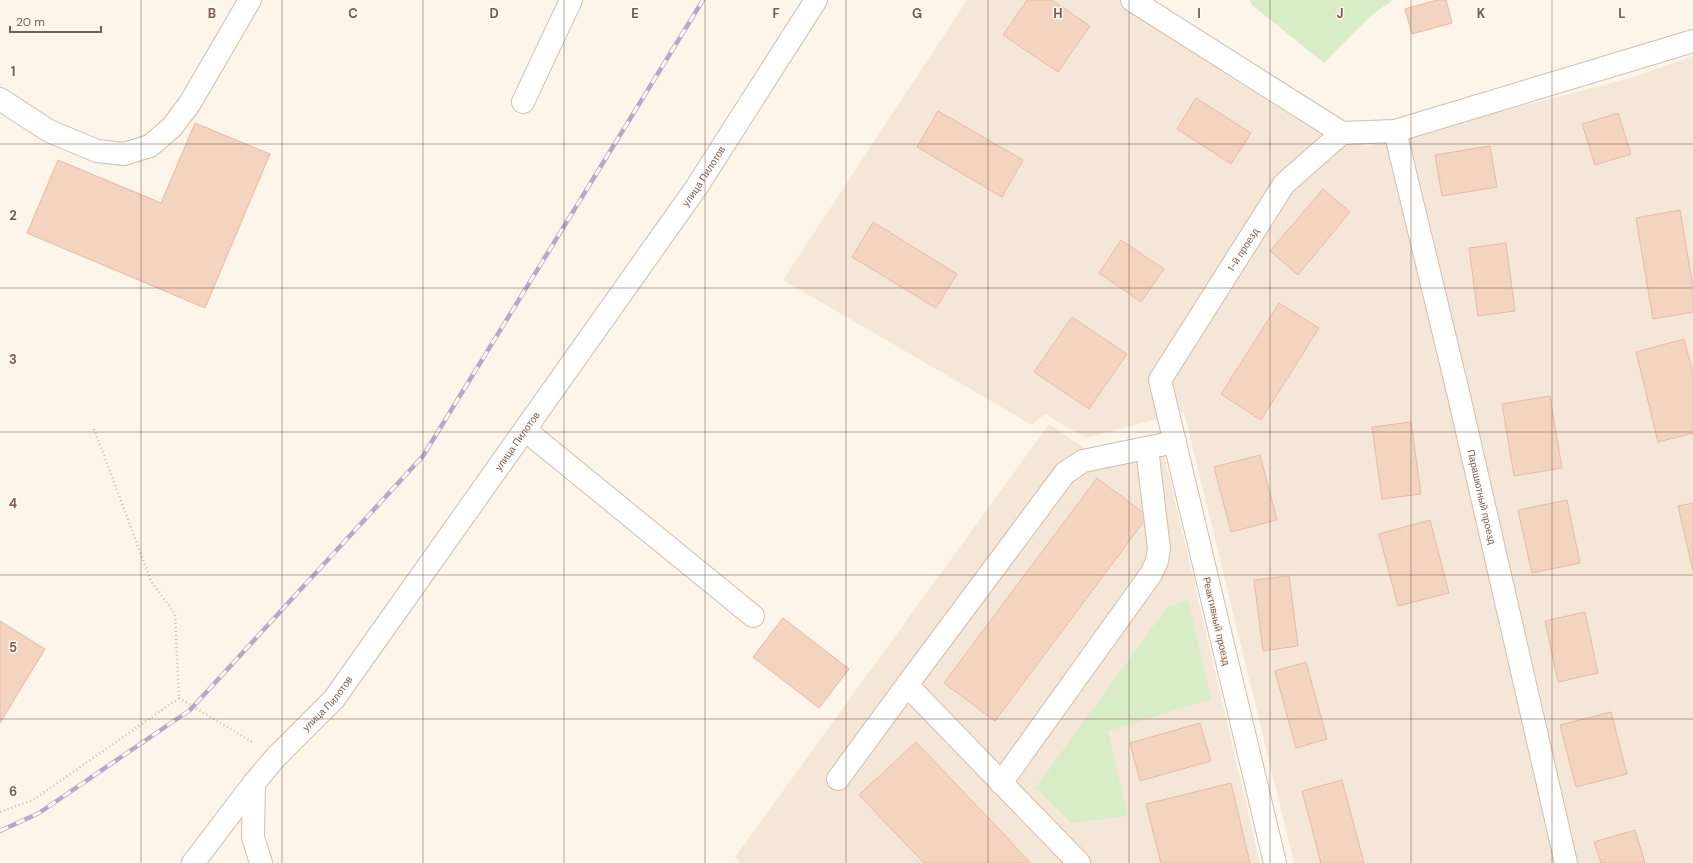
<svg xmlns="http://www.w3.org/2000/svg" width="1693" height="863" viewBox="0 0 1693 863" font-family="'DM Sans',sans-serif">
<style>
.residential{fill:#f5e7d8}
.green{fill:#d7ecc7}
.building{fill:#f3d4c1;stroke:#e7baa1}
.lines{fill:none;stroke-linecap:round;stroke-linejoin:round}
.minor-casing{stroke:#d1bdae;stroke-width:24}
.path{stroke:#d9b7a3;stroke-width:2.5;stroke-dasharray:1 3;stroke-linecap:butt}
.minor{stroke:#fff;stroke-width:22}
.rail-casing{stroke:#b8a7c9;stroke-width:4.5}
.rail{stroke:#fff9f1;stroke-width:3;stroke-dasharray:9;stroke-linecap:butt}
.grid{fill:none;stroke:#7a5b4c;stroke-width:1;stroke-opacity:0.55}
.labels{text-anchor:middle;stroke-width:3;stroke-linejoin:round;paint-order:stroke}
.street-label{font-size:10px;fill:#7a5b4c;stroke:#fff9f1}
.grid-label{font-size:13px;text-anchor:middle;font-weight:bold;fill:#7a5b4c;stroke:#fff9f1;stroke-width:3;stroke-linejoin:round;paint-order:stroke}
</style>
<rect width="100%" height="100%" fill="#fdf5ea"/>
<path class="residential" d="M967 0H1132L1365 147 1634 77 1693 56V863H1294L1184 412 1086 438 1045 414 1032 425 783 280Z
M1049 424 1087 450 1159 433 1260 863H740L735 857Z"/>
<path class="green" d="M1250 0H1393L1373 14 1324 63 1252 5Z
M1188 600 1211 699 1108 731 1128 816 1072 823 1035 788 1168 606Z"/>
<path class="building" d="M1027 0H1052L1090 26 1058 72 1003 35Z
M1437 0H1446L1452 23 1412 34 1405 9Z
M1196 98 1251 133 1231 164 1177 129Z
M938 111 1023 160 1002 197 917 147Z
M1618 113 1631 154 1595 165 1582 124Z
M195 123 270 154 205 308 27 233 58 160 161 203Z
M1490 146 1497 187 1442 196 1435 155Z
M1323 189 1350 212 1298 275 1270 251Z
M1680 210 1693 287V312L1653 319 1636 218Z
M873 222 957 274 936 308 852 257Z
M1121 240 1164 269 1141 302 1099 273Z
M1506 243 1515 311 1478 316 1469 248Z
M1279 303 1319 328 1261 420 1221 394Z
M1072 317 1127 354 1089 409 1034 372Z
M1684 339 1693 373V433L1658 442 1636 352Z
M1550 396 1562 468 1514 476 1502 404Z
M1411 422 1421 494 1382 499 1372 427Z
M1260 455 1277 520 1231 532 1214 467Z
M1097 478 1148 516 995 721 944 683Z
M1567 500 1580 563 1532 573 1518 510Z
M1693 503V571L1678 506Z
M1430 520 1449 593 1398 606 1379 534Z
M1289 576 1298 646 1263 651 1254 580Z
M1585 612 1598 673 1558 682 1545 621Z
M783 618 849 669 819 708 753 657Z
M0 621 45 649 0 723Z
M1306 662 1327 739 1296 748 1275 671Z
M1611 712 1627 774 1576 787 1560 725Z
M1200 723 1211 761 1140 781 1130 743Z
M916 742 998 828 1030 863H924L859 795Z
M1342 780 1364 863H1321L1302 791Z
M1231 783 1250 863H1161L1146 804Z
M1635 830 1645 863H1601L1594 842Z"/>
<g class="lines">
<defs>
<g id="minor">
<path d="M1132 0 1342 133 1395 131 1693 41"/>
<path d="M0 99 49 131 97 151 124 154 150 146 172 127 190 103 250 0"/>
<path d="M523 102 571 0"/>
<path id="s1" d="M1395 131 1458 392 1566 863"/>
<path d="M525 430 753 616"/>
<path d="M838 779 907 685"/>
<path d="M254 783 253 837 261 863"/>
<path d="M1001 783 1151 574 1157 561 1159 549 1147 448"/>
<path id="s2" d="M193 863 254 783 276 757 334 699 696 188 816 0"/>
<path d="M1079 863 907 685 1065 473 1083 461 1175 442"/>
<path id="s3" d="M1275 863 1160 380 1284 184 1342 133"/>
</g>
</defs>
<use href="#minor" class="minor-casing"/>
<path class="path" d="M94 429 151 581 175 614 179 698
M179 698 252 742
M0 812 33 800 179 698"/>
<use href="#minor" class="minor"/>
<defs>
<path id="rail" d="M0 831 39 813 190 710 423 456 703 0"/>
</defs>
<use href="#rail" class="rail-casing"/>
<use href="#rail" class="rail"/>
</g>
<path class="grid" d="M141 0V863M282 0V863M423 0V863M564 0V863M705 0V863M846 0V863M988 0V863M1129 0V863M1270 0V863M1411 0V863M1552 0V863M0 144H1693M0 288H1693M0 432H1693M0 575H1693M0 719H1693"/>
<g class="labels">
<g class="street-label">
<text dy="4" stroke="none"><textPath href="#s2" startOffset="857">улица Пилотов</textPath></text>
<text dy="4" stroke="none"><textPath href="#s3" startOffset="651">1-й проезд</textPath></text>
<text dy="4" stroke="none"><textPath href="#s2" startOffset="533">улица Пилотов</textPath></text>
<text dy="4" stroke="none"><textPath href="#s1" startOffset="376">Парашютный проезд</textPath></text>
<text transform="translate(1217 621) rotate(77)" y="4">Реактивный проезд</text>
<text dy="4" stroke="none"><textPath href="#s2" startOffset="209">улица Пилотов</textPath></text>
</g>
</g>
<g class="grid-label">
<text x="212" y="18">B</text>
<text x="353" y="18">C</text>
<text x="494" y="18">D</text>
<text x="635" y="18">E</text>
<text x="776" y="18">F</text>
<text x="917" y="18">G</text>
<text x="1058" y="18">H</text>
<text x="1199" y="18">I</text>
<text x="1340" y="18">J</text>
<text x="1481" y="18">K</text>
<text x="1622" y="18">L</text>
<text x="13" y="76">1</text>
<text x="13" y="220">2</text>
<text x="13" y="364">3</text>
<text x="13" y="508">4</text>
<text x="13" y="652">5</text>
<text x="13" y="796">6</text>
</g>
<path d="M10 26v6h91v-6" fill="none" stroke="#7a5b4c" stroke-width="2"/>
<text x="16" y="26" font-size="12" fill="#7a5b4c" stroke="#fff9f1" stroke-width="3" paint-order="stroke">20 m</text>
</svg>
